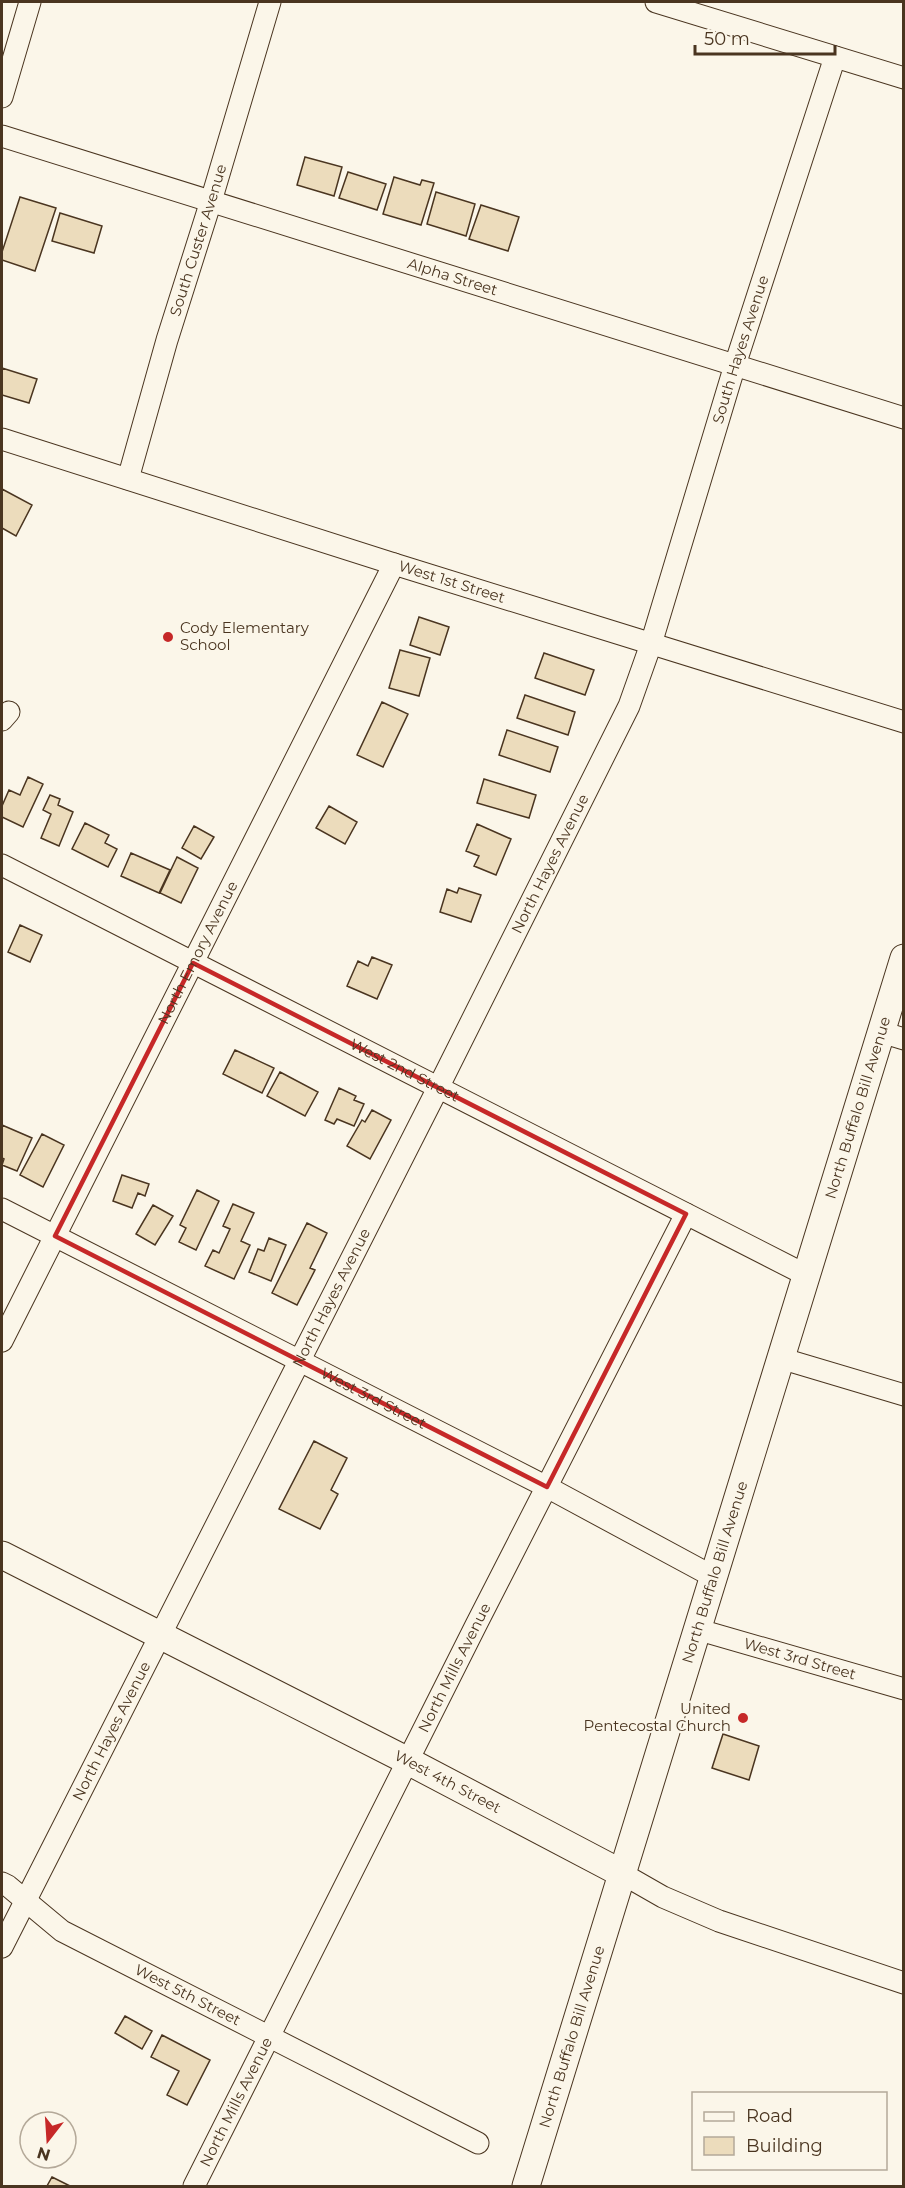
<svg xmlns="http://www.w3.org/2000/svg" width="905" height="2188" viewBox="0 0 905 2188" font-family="Montserrat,sans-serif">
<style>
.building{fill:#ecdcbc;stroke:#4a3520;stroke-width:1.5}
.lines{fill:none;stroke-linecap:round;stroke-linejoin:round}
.minor-casing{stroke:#4a3520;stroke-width:23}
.major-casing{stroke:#4a3520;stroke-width:29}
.minor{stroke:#fbf6e9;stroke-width:21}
.major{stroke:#fbf6e9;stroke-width:27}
.marked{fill:none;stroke:#c62828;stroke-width:4.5;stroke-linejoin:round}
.poi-dot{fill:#c62828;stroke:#fbf6e9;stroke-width:2}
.labels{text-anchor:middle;stroke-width:4.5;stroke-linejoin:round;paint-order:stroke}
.street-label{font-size:15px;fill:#4a3520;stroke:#fbf6e9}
.poi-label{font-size:15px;fill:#4a3520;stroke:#fbf6e9;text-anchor:start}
</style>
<rect width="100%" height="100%" fill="#fbf6e9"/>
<path class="building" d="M305 157 342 167 334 196 297 185Z
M348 172 386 184 377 210 339 198Z
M394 177 420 185 422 180 434 183 421 225 383 214Z
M436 192 475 204 466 236 427 224Z
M20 197 56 208 35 271 2 260V252Z
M481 205 519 217 508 251 469 239Z
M60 213 102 226 94 253 52 241Z
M2 368 37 379 29 403 2 395Z
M2 489 32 505 16 536 2 528Z
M419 617 449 627 440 655 410 645Z
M400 650 430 658 419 696 389 688Z
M544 653 594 670 585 695 535 678Z
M525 695 575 712 568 735 517 718Z
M382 702 408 714 383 767 357 755Z
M507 730 558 747 550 772 499 755Z
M28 777 43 784 23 827 2 817V806L9 790 20 795Z
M484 779 536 795 529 818 477 803Z
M50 795 60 799 58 805 73 812 59 846 41 838 51 814 43 810Z
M329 806 357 822 345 844 316 828Z
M85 823 109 835 105 843 117 849 108 867 72 849Z
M477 824 511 839 496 875 474 866 479 856 466 851Z
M194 826 214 837 201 859 182 848Z
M131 853 170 870 159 893 121 876Z
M177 857 198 868 181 903 160 893Z
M459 888 481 895 471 922 440 912 447 889 457 893Z
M20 925 42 935 30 962 8 952Z
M372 957 392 965 377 999 347 986 358 961 368 966Z
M235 1050 274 1068 262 1093 223 1074Z
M280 1072 318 1092 305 1116 267 1096Z
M339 1088 356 1096 354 1100 364 1104 354 1126 337 1119 334 1124 325 1120Z
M372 1110 391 1120 370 1159 347 1146 362 1120 365 1122Z
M2 1125 32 1138 17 1171 2 1165 4 1159 2 1158Z
M42 1134 64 1145 43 1187 20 1175Z
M122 1175 149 1184 145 1196 138 1193 132 1208 113 1201Z
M197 1190 219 1201 196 1250 179 1242 186 1228 180 1225Z
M233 1204 254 1213 241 1241 250 1245 234 1279 205 1266 213 1250 219 1253 230 1229 223 1226Z
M153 1205 173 1216 155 1245 136 1234Z
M307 1223 327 1233 310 1268 315 1270 297 1305 272 1293Z
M269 1238 286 1245 271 1281 249 1272 258 1249 264 1251Z
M314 1441 347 1458 331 1490 338 1494 320 1529 279 1509Z
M723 1734 759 1746 749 1780 712 1768Z
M125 2016 152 2031 142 2049 115 2033Z
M162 2035 210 2060 187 2105 167 2095 179 2071 151 2057Z
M52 2177 70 2186H47Z"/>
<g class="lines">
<defs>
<g id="minor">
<path d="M656 2 904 78"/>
<path d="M2 97 30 2"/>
<path id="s1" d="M2 136 904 418"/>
<path id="s2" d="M2 439 394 564 904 722"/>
<path id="s3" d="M128 479 167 340 211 201 270 2"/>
<path d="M2 720 9 712"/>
<path id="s4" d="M2 865 806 1275"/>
<path d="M881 1032 904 1039"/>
<path id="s5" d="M2 1209 547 1487 712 1576"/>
<path id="s6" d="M2 1341 394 564"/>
<path d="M780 1358 904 1395"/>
<path id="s7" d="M696 1629 904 1689"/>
<path d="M621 1873 663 1897 719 1921 904 1983"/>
<path id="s8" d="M2 1883 8 1886 62 1931 478 2143"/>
<path id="s9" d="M2 1947 438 1088 629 706 651 644 735 365 835 57"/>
<path id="s10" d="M194 2186 476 1625 686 1214"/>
</g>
<g id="major">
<path id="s11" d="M2 1555 408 1761 621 1873"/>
<path id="s12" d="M526 2186 904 958"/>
</g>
</defs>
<use href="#minor" class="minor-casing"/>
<use href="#major" class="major-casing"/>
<use href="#minor" class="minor"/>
<use href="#major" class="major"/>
</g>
<path class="marked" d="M193 963 686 1214 547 1487 55 1236Z"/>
<g class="poi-dot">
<circle cx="168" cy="637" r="6"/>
<circle cx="743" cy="1718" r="6"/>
</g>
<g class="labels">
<g class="street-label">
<text dy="5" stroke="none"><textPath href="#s3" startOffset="249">South Custer Avenue</textPath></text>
<text dy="5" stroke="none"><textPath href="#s1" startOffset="472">Alpha Street</textPath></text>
<text dy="5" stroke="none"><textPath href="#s9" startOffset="1764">South Hayes Avenue</textPath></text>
<text dy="5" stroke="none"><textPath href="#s2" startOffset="472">West 1st Street</textPath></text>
<text dy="5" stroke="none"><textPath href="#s9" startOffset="1214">North Hayes Avenue</textPath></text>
<text dy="5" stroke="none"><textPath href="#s6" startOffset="435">North Emory Avenue</textPath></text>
<text dy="5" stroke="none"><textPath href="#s4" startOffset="452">West 2nd Street</textPath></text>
<text dy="5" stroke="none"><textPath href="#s12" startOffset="1128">North Buffalo Bill Avenue</textPath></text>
<text dy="5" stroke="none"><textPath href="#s9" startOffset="728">North Hayes Avenue</textPath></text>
<text dy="5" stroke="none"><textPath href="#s5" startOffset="417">West 3rd Street</textPath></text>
<text dy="5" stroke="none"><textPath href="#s12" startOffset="642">North Buffalo Bill Avenue</textPath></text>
<text dy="5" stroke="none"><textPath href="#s7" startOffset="108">West 3rd Street</textPath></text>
<text dy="5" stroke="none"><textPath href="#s10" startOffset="580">North Mills Avenue</textPath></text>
<text dy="5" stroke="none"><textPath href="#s9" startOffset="242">North Hayes Avenue</textPath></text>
<text dy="5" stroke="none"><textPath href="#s11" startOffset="500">West 4th Street</textPath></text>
<text dy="5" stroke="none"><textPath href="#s8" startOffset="218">West 5th Street</textPath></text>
<text dy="5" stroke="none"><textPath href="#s12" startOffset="156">North Buffalo Bill Avenue</textPath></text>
<text dy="5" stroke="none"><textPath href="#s10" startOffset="94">North Mills Avenue</textPath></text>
</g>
<g class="poi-label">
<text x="180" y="633">Cody Elementary<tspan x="180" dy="17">School</tspan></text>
<text x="731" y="1714" text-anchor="end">United<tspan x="731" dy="17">Pentecostal Church</tspan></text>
</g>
</g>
<rect width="905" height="2188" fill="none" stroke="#4a3520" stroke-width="6"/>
<rect x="692" y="2092" width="195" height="78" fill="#fbf6e9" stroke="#b4a999" stroke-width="1.5"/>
<rect x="704" y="2112" width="30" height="9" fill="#fbf6e9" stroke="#b4a999" stroke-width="1.5"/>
<text x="746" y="2122" font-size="18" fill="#4a3520">Road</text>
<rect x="704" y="2137" width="30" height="18" fill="#ecdcbc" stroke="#b4a999" stroke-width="1.5"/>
<text x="746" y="2152" font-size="18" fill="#4a3520">Building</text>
<g transform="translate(48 2140) rotate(197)"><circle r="28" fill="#fbf6e9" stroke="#b4a999" stroke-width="1.5"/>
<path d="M0-4.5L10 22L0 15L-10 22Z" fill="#c62828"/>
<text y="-9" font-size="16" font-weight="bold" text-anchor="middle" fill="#4a3520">N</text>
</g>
<path d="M695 45v9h140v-9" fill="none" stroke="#4a3520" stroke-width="3"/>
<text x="704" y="45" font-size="18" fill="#4a3520" stroke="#fbf6e9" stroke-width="4.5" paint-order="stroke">50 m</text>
</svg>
